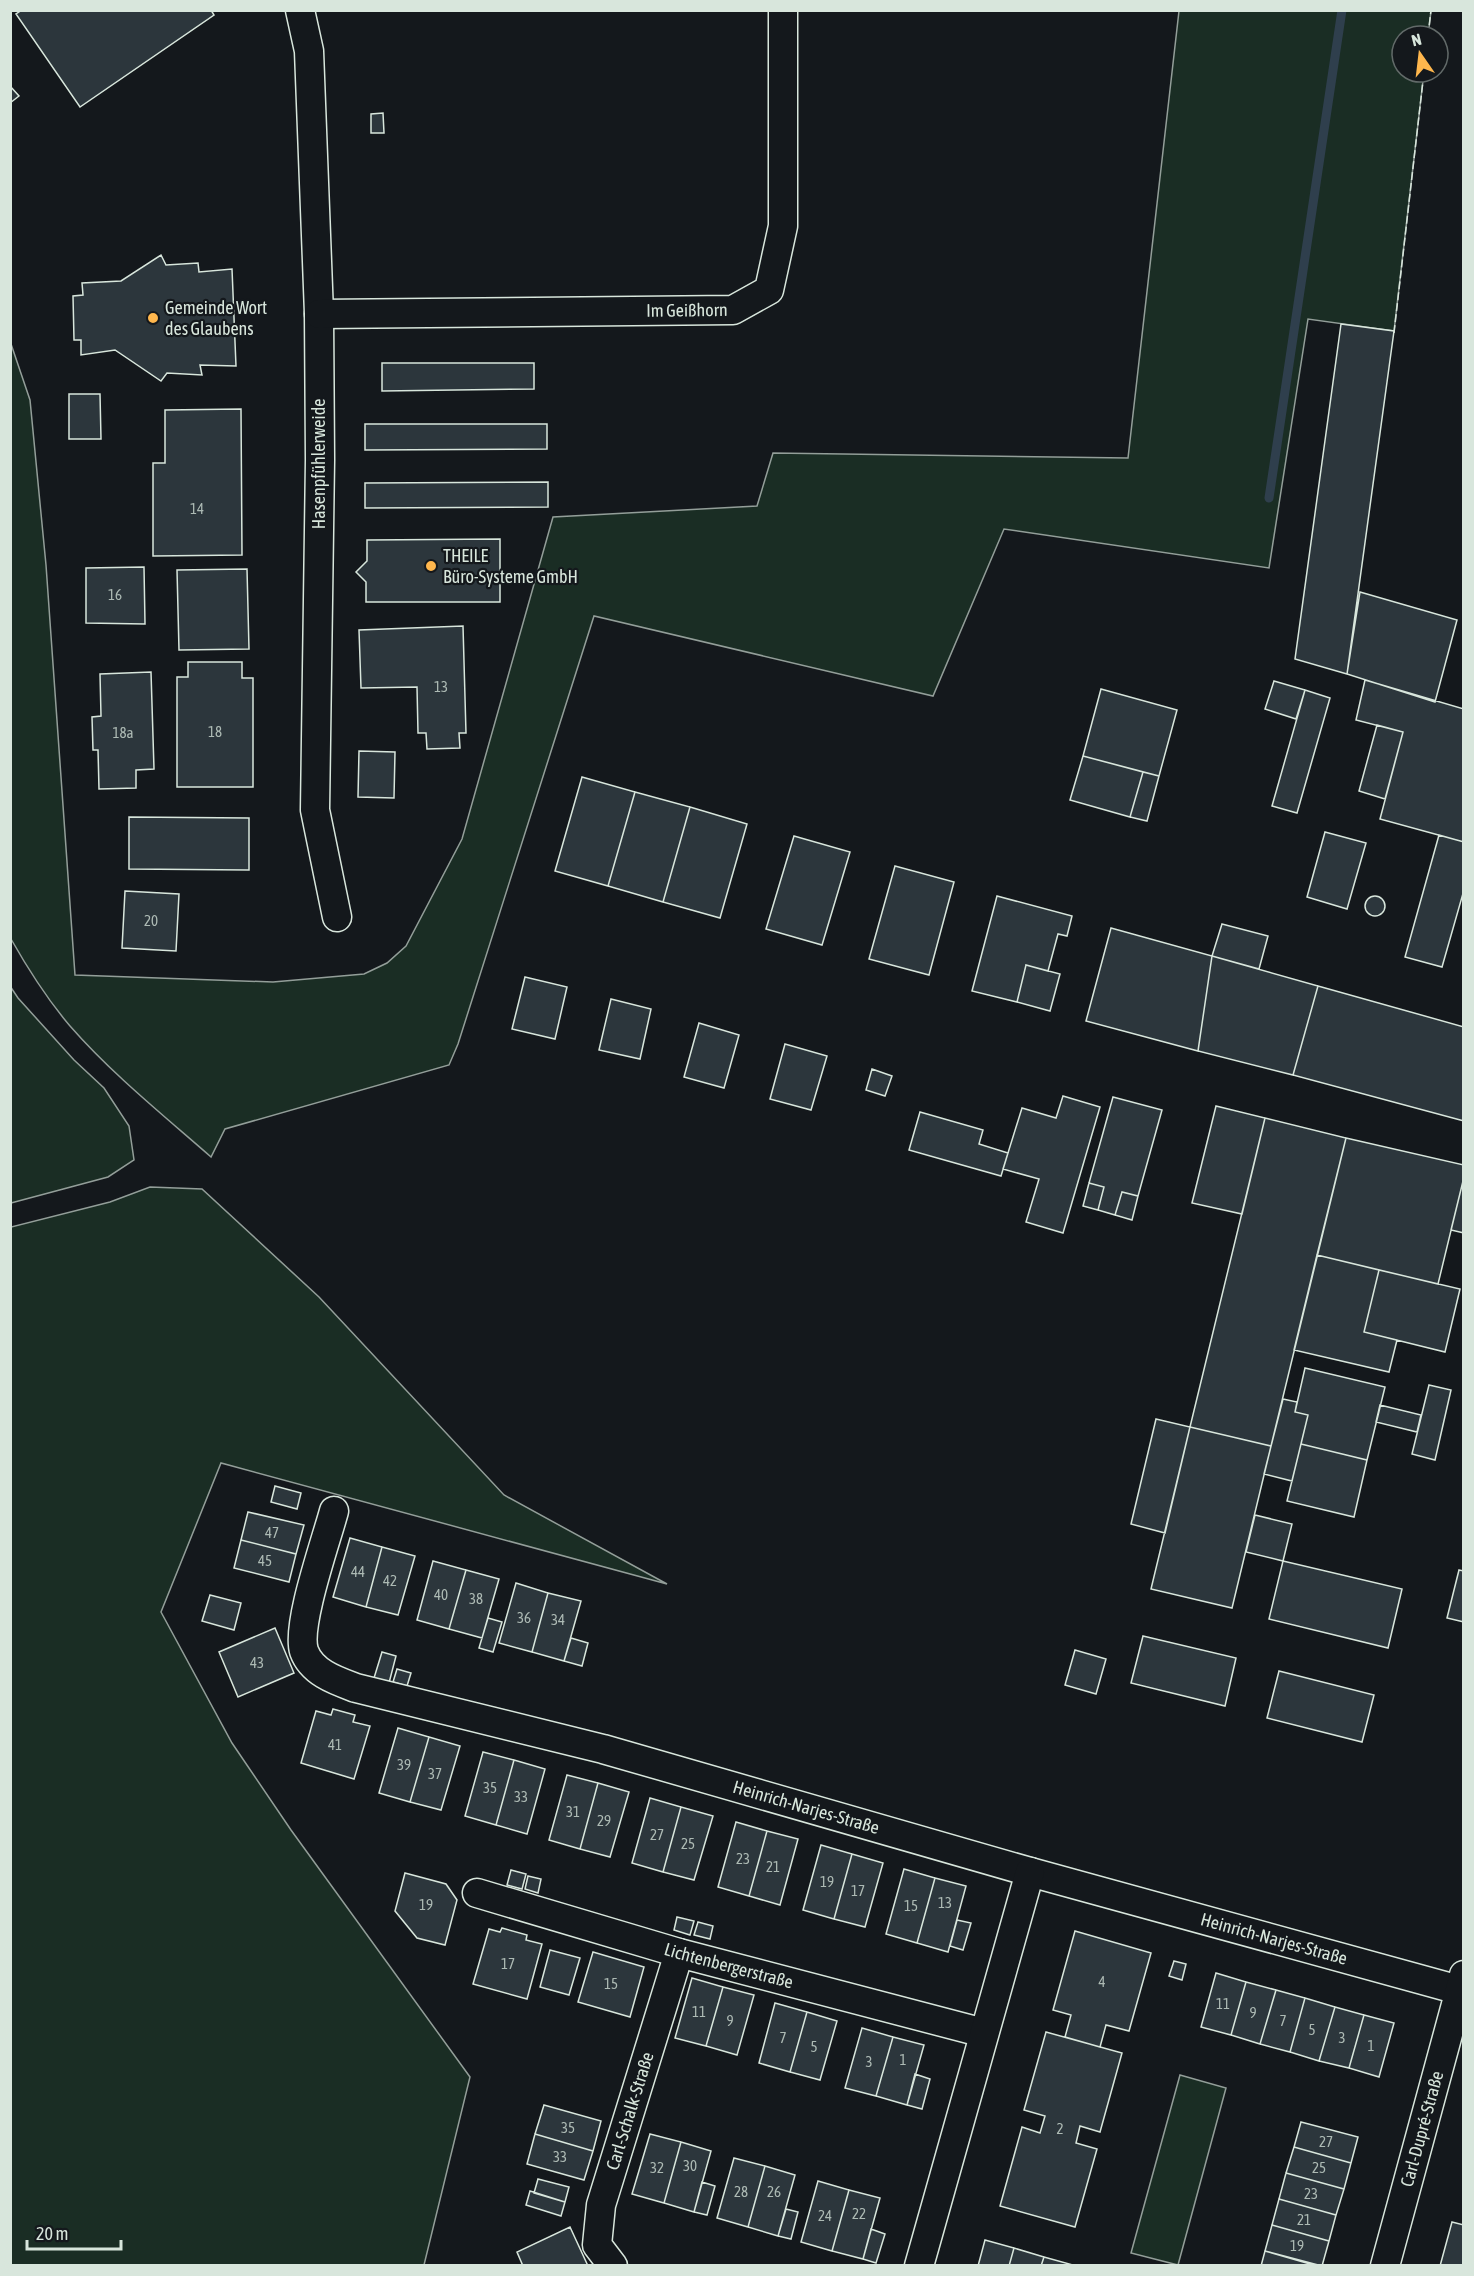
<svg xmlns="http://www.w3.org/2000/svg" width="1474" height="2276" viewBox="0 0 1474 2276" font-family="'Asap Condensed',sans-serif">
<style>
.green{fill:#1a2d24;stroke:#939e99;stroke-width:1.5}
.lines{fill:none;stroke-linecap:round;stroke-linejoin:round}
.stream{stroke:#2f3f4d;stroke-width:9}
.building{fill:#2c363c;stroke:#d8e6dc;stroke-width:1.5}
.minor-casing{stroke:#d8e6dc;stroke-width:31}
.minor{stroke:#14181c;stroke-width:28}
.fence{stroke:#d8e6dc;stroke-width:1.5;stroke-dasharray:8 3;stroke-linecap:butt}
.poi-dot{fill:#ffb74d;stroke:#14181c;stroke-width:2}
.labels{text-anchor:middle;stroke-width:4.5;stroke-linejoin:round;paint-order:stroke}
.number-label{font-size:15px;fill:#adbab4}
.poi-label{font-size:18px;fill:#d8e6dc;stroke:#14181c;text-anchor:start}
.street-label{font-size:18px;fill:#d8e6dc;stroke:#14181c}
</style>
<rect width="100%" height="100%" fill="#14181c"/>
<path class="green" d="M1179 11H1431L1428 36H1402V72H1424L1394 331 1308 319 1269 568 1004 529 933 696 594 616 458 1044 449 1065 225 1129 211 1157C163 1115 112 1074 70 1026 47 999 28 969 11 939L10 341 30 400 46 565 75 975 273 982 364 974 387 963 406 946 462 839 553 517 757 506 773 453 1128 458Z
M10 986 18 998 74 1060 104 1088 129 1126 134 1160 108 1177 11 1203Z
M150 1187 202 1189 319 1297 504 1495 667 1584 221 1463 161 1612 232 1743 291 1830 470 2077 424 2265H11V1227L110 1202Z
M1180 2075 1226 2088 1178 2265 1131 2253Z"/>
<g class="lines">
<path class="stream" d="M1269 498 1342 10"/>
</g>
<path class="building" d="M22 10H211L214 15 80 107 16 14Z
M10 86 19 96 10 103Z
M383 113 384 133H371V114Z
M161 255 166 265 198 263 199 272 232 269 236 366 200 365 202 375 167 373 161 381 115 350 81 355V340H74L73 296 83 295 82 283 121 281Z
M1341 324 1394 331 1347 674 1295 659Z
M382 363H534V389L382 391Z
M69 394H100L101 439H69Z
M241 409 242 555 153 556V463H165V410Z
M365 424H547V449L365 450Z
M548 482V507L365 508V483Z
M500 539V602H366V582L356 572 367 561V540Z
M144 567 145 624 86 623V568Z
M247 569 249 649 179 650 177 570Z
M1360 592 1457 620 1435 702 1347 674Z
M463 626 466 733H459L460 748 427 749 426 733H418L417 687 361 688 359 630Z
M188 662H242V678H253V787H177V677H188Z
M151 672 154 769 136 770V788L99 789 98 750H93L92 717 101 716 100 674Z
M1365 680 1464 709V842L1380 819 1403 732 1356 720Z
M1274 681 1305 690 1296 719 1265 709Z
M1101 689 1177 710 1159 776 1083 756Z
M1305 690 1330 698 1297 813 1272 806Z
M1377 725 1403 732 1385 799 1359 791Z
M359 751 395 752 394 798 358 797Z
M1083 756 1143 772 1130 817 1070 800Z
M1143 772 1159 776 1147 821 1130 817Z
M582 777 635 792 608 886 555 871Z
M635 792 690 807 663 902 608 886Z
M690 807 747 824 720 918 663 902Z
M129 817 249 818V870L129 869Z
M1325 832 1366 843 1347 909 1307 897Z
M1439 835 1464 842V890L1442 967 1405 957Z
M794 836 850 852 822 945 766 929Z
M895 866 954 882 929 975 869 959Z
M125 891 179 894 176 951 122 948Z
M1365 906a10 10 0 1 1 20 0a10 10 0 1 1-20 0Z
M997 896 1072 916 1067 936 1058 934 1048 971 1026 965 1017 1002 972 991Z
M1222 924 1268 936 1259 969 1212 956Z
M1111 928 1212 956 1198 1051 1086 1021Z
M1212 956 1318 986 1293 1075 1198 1051Z
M1026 965 1060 974 1050 1011 1017 1002Z
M525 977 567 987 555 1039 512 1029Z
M1318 986 1464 1027V1121L1293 1075Z
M611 999 651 1009 640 1059 599 1050Z
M699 1023 739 1035 724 1088 684 1077Z
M785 1044 827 1056 811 1110 770 1099Z
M872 1069 892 1076 885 1096 866 1090Z
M1063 1096 1100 1107 1063 1233 1026 1222 1039 1179 1003 1169 1022 1108 1056 1118Z
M1113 1097 1162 1110 1138 1196 1122 1192 1115 1215 1098 1210 1104 1187 1089 1183Z
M1216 1106 1265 1118 1242 1214 1192 1203Z
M920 1112 983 1130 979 1144 1008 1153 1001 1176 909 1150Z
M1265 1118 1346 1138 1271 1446 1190 1427Z
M1346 1138 1464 1165V1177L1438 1284 1317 1255Z
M1464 1177V1233L1451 1230Z
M1089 1183 1104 1187 1098 1210 1083 1206Z
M1122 1192 1138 1196 1132 1220 1115 1215Z
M1317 1255 1379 1270 1364 1332 1397 1340 1389 1372 1294 1350Z
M1379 1270 1460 1289 1445 1352 1364 1332Z
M1305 1368 1385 1387 1367 1460 1301 1444 1308 1415 1295 1412Z
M1429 1385 1451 1390 1435 1460 1412 1454Z
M1283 1399 1297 1402 1295 1412 1308 1415 1292 1481 1264 1474Z
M1380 1405 1421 1415 1417 1432 1376 1422Z
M1156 1419 1190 1427 1165 1533 1131 1524Z
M1190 1427 1271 1446 1232 1608 1151 1589Z
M1301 1444 1367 1460 1354 1517 1287 1501Z
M275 1486 301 1493 297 1509 271 1502Z
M248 1512 304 1525 296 1554 241 1540Z
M1255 1515 1292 1524 1283 1561 1246 1552Z
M350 1538 382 1547 366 1607 333 1597Z
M241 1540 296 1554 289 1582 234 1568Z
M382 1547 415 1556 398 1615 366 1607Z
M433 1561 466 1570 449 1629 417 1620Z
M1283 1561 1402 1589 1388 1648 1269 1619Z
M466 1570 499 1579 482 1638 449 1629Z
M1459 1570 1464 1571V1622L1447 1618Z
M516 1583 548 1593 532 1652 499 1643Z
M548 1593 581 1601 564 1661 532 1652Z
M210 1595 241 1603 234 1630 202 1621Z
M488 1618 502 1622 493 1652 479 1648Z
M275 1628 294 1673 238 1697 219 1652Z
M1143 1636 1236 1658 1225 1706 1131 1683Z
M571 1638 588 1643 582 1666 564 1661Z
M1075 1650 1106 1659 1096 1694 1065 1685Z
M382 1652 396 1656 389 1683 374 1678Z
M397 1669 411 1673 407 1686 393 1682Z
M1279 1671 1374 1695 1362 1742 1267 1718Z
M333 1709 355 1715 353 1722 370 1726 354 1779 301 1763 316 1711 331 1715Z
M398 1728 429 1737 410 1802 379 1793Z
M429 1737 460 1746 441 1810 410 1802Z
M483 1752 514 1760 496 1825 465 1816Z
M514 1760 545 1769 527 1834 496 1825Z
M567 1775 598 1783 580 1849 549 1840Z
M598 1783 629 1792 610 1857 580 1849Z
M650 1798 681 1807 663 1872 632 1863Z
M681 1807 713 1816 694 1880 663 1872Z
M736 1822 767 1831 749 1896 718 1887Z
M767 1831 798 1839 780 1905 749 1896Z
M821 1845 852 1854 834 1919 803 1910Z
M852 1854 883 1863 865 1927 834 1919Z
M904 1869 935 1878 917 1943 886 1934Z
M511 1870 526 1874 522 1889 507 1885Z
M405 1873 446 1884 457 1900 445 1945 417 1938 395 1911Z
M528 1876 541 1879 538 1893 525 1889Z
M935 1878 966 1886 948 1952 917 1943Z
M677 1917 694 1921 690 1935 674 1930Z
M957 1920 971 1923 963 1950 950 1946Z
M698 1922 713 1926 710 1939 694 1935Z
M502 1928 527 1935 526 1940 542 1944 527 1999 473 1984 489 1929 500 1932Z
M1075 1931 1151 1953 1129 2031 1106 2025 1100 2047 1065 2037 1071 2015 1053 2010Z
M550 1950 580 1958 569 1995 540 1987Z
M593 1952 644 1967 630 2017 578 2002Z
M1174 1961 1186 1964 1182 1980 1169 1976Z
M1216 1973 1246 1982 1231 2035 1201 2027Z
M692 1978 723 1987 706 2046 675 2038Z
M1246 1982 1276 1990 1260 2044 1231 2035Z
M723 1987 754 1995 737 2055 706 2046Z
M1276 1990 1305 1998 1290 2052 1260 2044Z
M1305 1998 1335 2007 1319 2061 1290 2052Z
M775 2003 807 2012 790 2072 759 2063Z
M1335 2007 1364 2015 1349 2068 1319 2061Z
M807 2012 837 2021 820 2080 790 2072Z
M1364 2015 1394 2023 1379 2077 1349 2068Z
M862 2028 893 2037 876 2096 845 2088Z
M1046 2032 1122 2053 1100 2132 1080 2126 1076 2143 1097 2149 1075 2227 1000 2206 1022 2127 1040 2133 1045 2116 1024 2110Z
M893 2037 924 2045 907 2105 876 2096Z
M915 2074 930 2079 922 2109 907 2105Z
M544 2105 601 2121 593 2151 535 2134Z
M1301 2122 1358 2137 1351 2163 1294 2147Z
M535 2134 593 2151 584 2180 527 2164Z
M650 2134 681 2142 664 2203 632 2194Z
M681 2142 711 2151 694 2212 664 2203Z
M1294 2147 1351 2163 1344 2189 1286 2173Z
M734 2158 765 2166 748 2227 717 2218Z
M765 2166 795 2175 778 2236 748 2227Z
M1286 2173 1344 2189 1336 2215 1279 2199Z
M538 2179 569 2187 565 2202 534 2193Z
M818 2181 849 2190 832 2251 801 2242Z
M702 2182 715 2186 707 2215 694 2212Z
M849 2190 880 2198 863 2259 832 2251Z
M530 2191 565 2202 561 2216 526 2205Z
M1279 2199 1336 2215 1329 2241 1272 2225Z
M786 2209 798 2212 791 2239 778 2236Z
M1452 2222 1464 2225V2266H1440Z
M1272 2225 1329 2241 1322 2266 1265 2251Z
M570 2227 588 2266H523L517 2252Z
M871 2229 885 2234 876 2263 863 2259Z
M985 2240 1014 2248 1009 2266H978Z
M1014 2248 1044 2257 1041 2266H1009Z
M1265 2251 1317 2266H1261Z
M1044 2257 1073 2265V2266H1041Z"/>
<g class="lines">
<defs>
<g id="minor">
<path d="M300 10 309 51 319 314 320 460 315 810 337 917"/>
<path id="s1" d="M319 314 733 310 769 290 783 226V10"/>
<path id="s2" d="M334 1511C326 1541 296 1625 304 1651 312 1673 337 1681 356 1688L603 1749 1030 1872 1459 1990"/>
<path id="s3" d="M477 1893 679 1953 984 2033"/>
<path id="s4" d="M613 2266 597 2245 601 2205 679 1953"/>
<path d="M919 2266 1030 1872"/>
<path id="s5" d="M1385 2266 1464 1975"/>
</g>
</defs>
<use href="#minor" class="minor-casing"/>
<use href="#minor" class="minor"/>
<path class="fence" d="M1428 36 1431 10
M1394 333 1424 72"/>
</g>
<g class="poi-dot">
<circle cx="153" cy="318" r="6"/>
<circle cx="431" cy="566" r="6"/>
</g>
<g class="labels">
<g class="number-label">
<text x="197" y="514">14</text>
<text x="115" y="600">16</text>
<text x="441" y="692">13</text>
<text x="215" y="737">18</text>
<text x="123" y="738">18a</text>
<text x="151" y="926">20</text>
<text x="272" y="1538">47</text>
<text x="265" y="1566">45</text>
<text x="358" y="1577">44</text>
<text x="390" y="1586">42</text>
<text x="441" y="1600">40</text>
<text x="476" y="1604">38</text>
<text x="524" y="1623">36</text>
<text x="558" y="1625">34</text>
<text x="257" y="1668">43</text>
<text x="335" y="1750">41</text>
<text x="404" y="1770">39</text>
<text x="435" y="1779">37</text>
<text x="490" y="1793">35</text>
<text x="521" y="1802">33</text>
<text x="573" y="1817">31</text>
<text x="604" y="1826">29</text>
<text x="657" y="1840">27</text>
<text x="688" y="1849">25</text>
<text x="743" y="1864">23</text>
<text x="773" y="1872">21</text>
<text x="827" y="1887">19</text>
<text x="858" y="1896">17</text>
<text x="945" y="1908">13</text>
<text x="426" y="1910">19</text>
<text x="911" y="1911">15</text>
<text x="508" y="1969">17</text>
<text x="1102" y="1987">4</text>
<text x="611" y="1989">15</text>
<text x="1223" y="2009">11</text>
<text x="699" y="2017">11</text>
<text x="1253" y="2018">9</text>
<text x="730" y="2026">9</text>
<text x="1283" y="2026">7</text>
<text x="1312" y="2035">5</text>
<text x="783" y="2043">7</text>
<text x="1342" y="2043">3</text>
<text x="1371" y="2051">1</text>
<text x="814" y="2052">5</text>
<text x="903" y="2065">1</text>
<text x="869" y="2067">3</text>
<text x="568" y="2133">35</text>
<text x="1060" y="2134">2</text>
<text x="1326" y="2147">27</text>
<text x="560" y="2162">33</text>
<text x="690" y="2171">30</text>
<text x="657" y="2173">32</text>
<text x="1319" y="2173">25</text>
<text x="741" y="2197">28</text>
<text x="774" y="2197">26</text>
<text x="1311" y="2199">23</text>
<text x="859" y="2219">22</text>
<text x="825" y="2221">24</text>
<text x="1304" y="2225">21</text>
<text x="1297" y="2251">19</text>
</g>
<g class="poi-label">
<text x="165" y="314">Gemeinde Wort<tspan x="165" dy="21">des Glaubens</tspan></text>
<text x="443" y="562">THEILE<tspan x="443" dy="21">Büro-Systeme GmbH</tspan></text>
</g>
<g class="street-label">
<text dy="6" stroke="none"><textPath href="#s1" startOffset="368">Im Geißhorn</textPath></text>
<text transform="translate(319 464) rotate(-90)" y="6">Hasenpfühlerweide</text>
<text dy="6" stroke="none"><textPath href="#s2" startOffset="676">Heinrich-Narjes-Straße</textPath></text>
<text dy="6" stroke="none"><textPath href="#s2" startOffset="1162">Heinrich-Narjes-Straße</textPath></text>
<text dy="6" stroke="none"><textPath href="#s3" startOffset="262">Lichtenbergerstraße</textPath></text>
<text dy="6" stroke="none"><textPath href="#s4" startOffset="165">Carl-Schalk-Straße</textPath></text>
<text dy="6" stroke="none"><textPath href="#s5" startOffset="142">Carl-Dupré-Straße</textPath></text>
</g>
</g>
<rect width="1474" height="2276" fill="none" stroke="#d8e6dc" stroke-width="24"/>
<g transform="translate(1420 54) rotate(346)"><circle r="28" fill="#14181c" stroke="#626a69" stroke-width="1.5"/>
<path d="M0-4.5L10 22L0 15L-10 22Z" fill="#ffb74d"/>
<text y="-9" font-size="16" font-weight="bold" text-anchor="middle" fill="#d8e6dc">N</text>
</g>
<path d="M27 2240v9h94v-9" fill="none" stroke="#d8e6dc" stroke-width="3"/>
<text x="36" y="2240" font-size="18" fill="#d8e6dc" stroke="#14181c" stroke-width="4.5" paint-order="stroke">20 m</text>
</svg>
